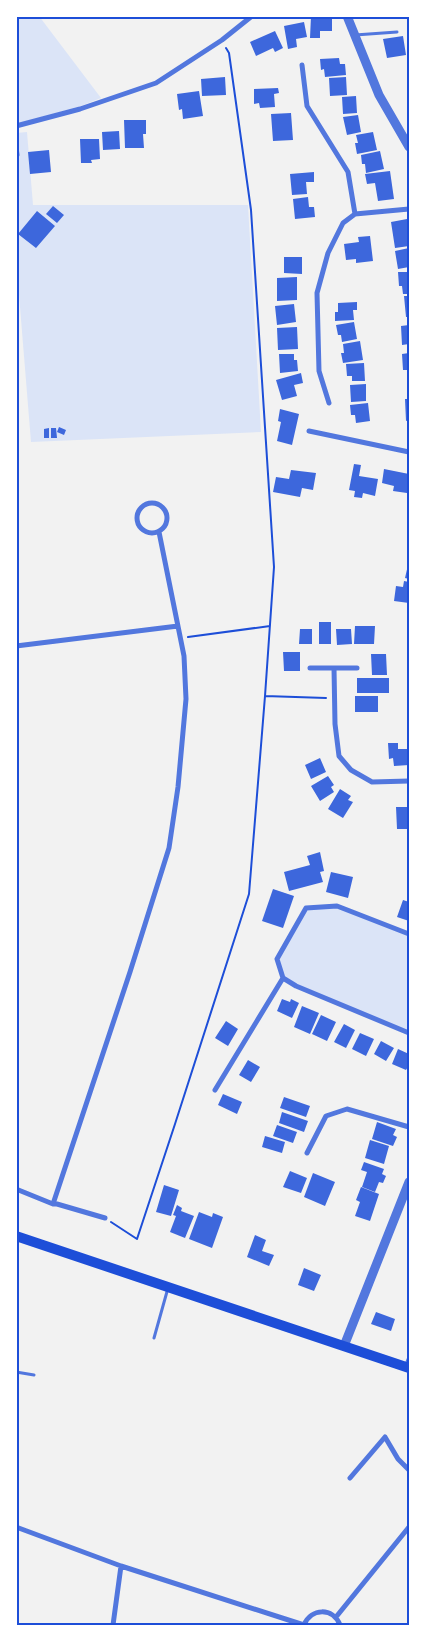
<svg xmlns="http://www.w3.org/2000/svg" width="425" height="1641" viewBox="0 0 425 1641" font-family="Arial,sans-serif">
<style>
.green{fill:#dbe4f7}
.building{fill:#3d67dc}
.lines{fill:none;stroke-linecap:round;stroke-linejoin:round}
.path{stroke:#1d4ed8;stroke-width:2}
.service{stroke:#5277de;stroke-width:3}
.minor{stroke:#5277de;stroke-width:5}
.tertiary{stroke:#5277de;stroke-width:9}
.primary{stroke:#1d4ed8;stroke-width:10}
.neatline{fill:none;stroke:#1d4ed8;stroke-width:2}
</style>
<rect width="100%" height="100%" fill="#f2f2f2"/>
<path class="green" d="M16 16H39L101 98 81 106 16 124Z
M27 132 33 205H248L261 432 31 442 16 258V133Z
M337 906 409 934V1033L283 978 277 959 306 908Z"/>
<path class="building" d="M311 16H332V31H320V38H310Z
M304 22 307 37 296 39 297 47 288 49 284 26Z
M275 31 283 48 275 52 273 48 256 56 250 42Z
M403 36 406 55 387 58 383 39Z
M339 58 340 64H345L346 75 325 77 324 69 321 70 320 59Z
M225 77 226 95 202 96 201 79Z
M346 77 347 95 330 96 329 78Z
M278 88 279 93 274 94 275 107 260 108 259 103 254 104V89Z
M199 91 203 116 183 119 182 109 179 110 177 94Z
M356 96 357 113 343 114 342 97Z
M291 113 293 140 273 141 271 114Z
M358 115 361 132 347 135 343 117Z
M124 120H146V134H143L144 148H125Z
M119 131 120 149 103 150 102 132Z
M373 132 377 150 357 154 355 143H358L356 135Z
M80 139H99L100 159 91 160 92 163H81Z
M49 150 51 172 30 174 28 152Z
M380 151 384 169 366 173 365 164H362L361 155Z
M390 171 394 199 378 201 375 183 367 184 365 174Z
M314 172V182H306L307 194 292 195 290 174Z
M308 197 309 207H314L315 217 295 219 293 199Z
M53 206 64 215 57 223 46 214Z
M37 211 55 226 36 248 18 234Z
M407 219 409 246 395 248 391 222Z
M370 236 373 261 356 263V259L346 260 344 244 359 242 358 237Z
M409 248V267L398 269 395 251Z
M284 257H302V274L284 273Z
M398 272H409V294H403L402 286H399Z
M297 277V300L277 301V278Z
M404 296H409V317H406Z
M357 302V310H353L354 320 335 321V312H338V303Z
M294 304 296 322 277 325 275 306Z
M354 322 357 339 342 342 341 335H338L336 325Z
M409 325V344L402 345 401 326Z
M297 327 298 349 278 350 277 328Z
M360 341 363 360 343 363 341 353H344L343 344Z
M409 353V370H403L402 354Z
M279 354H294V360H297L298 371 280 373Z
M364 363 365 381H352V376H347L346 364Z
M301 373 303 383 294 385 297 396 282 400 276 380Z
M366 384V401L351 402 350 385Z
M405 399H409V420L406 421Z
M368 403 370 421 356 423 355 415H351L350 405Z
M280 409 299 414 292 445 277 441 281 422 278 421Z
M59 427 66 430 64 435 57 432Z
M49 428V438H44V429Z
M51 428H56L57 438H51Z
M354 464 361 465 359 476 378 479 375 496 363 493 362 498 354 497 355 491 349 490Z
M384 469 409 474 407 493 393 491 394 486 382 483Z
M291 470 316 473 313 490 302 488 300 497 273 492 276 477 289 479Z
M408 565H409V579L405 578Z
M404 581 409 582V603L394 601 396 586 403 587Z
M319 622H331V644H319Z
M355 626H375L374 644H354Z
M300 629H312V644H299Z
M336 629H351L352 644 337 645Z
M283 652H300V671H284Z
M371 654H386L387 675H372Z
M357 678H389V693H357Z
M355 696H378V712H355Z
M388 743H398V749H408L409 765 394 766 393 758 389 759Z
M320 758 326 772 311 779 305 765Z
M328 776 334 785 331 787 334 792 320 801 311 786Z
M340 789 351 796 348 800 353 802 343 818 328 809Z
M396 807H408L409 829H397Z
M320 852 324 871 320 872 323 882 289 891 284 872 310 865 307 856Z
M331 872 353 877 348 898 326 892Z
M273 889 294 896 283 928 262 921Z
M403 900 409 902V921L397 917Z
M282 999 290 1002 291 999 299 1003 292 1018 277 1011Z
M302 1006 319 1013 310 1034 294 1027Z
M321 1015 336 1022 327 1041 312 1034Z
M226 1021 238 1029 228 1046 215 1038Z
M344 1024 355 1030 346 1048 334 1042Z
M360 1033 374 1039 366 1056 352 1049Z
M381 1041 394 1048 386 1061 374 1054Z
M398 1049 409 1054V1065L406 1070 392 1064Z
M248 1060 260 1067 251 1082 239 1075Z
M223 1094 242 1102 237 1114 218 1105Z
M284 1097 310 1106 306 1117 280 1108Z
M282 1112 308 1121 304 1132 279 1123Z
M377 1122 396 1129 393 1135 397 1137 393 1146 372 1139Z
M277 1125 297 1132 293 1143 273 1136Z
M265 1136 285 1142 282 1153 262 1147Z
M370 1140 389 1146 384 1164 365 1158Z
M364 1162 384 1169 382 1174 386 1176 383 1183 379 1182 375 1192 362 1187 367 1172 361 1170Z
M290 1171 307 1178 301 1193 283 1187Z
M313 1173 335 1182 325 1206 304 1197Z
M164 1185 179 1190 171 1216 156 1212Z
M361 1187 379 1194 370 1221 355 1216 360 1202 356 1200Z
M177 1205 182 1208 181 1211 194 1216 185 1238 170 1232 176 1216 173 1215Z
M199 1212 212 1217 213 1213 223 1217 212 1248 189 1239Z
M255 1235 266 1240 262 1251 274 1255 269 1266 247 1257Z
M304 1268 321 1275 314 1291 298 1285Z
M376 1312 395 1319 391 1331 371 1324Z"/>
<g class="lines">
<path class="path" d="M188 637 270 626
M265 696 326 698
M111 1222 137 1239 175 1124 249 894 265 696 274 567 251 210 229 53 226 48"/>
<path class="service" d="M355 35 397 32
M16 139 18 155
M154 1338 168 1288
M406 1364 409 1357
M16 1372 34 1375"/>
<path class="minor" d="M302 65 307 106 348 172 355 214
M16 126 80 109 156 83 222 40 252 16
M329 403 319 371 317 293 328 253 343 223 355 214 409 209
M309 431 409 452
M137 518a15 15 0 1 1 30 0a15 15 0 1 1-30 0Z
M16 646 178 626
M310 668H357
M334 668 335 724 339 756 351 770 372 782 409 781
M409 934 337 906 306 908 277 959 283 978 296 986 409 1033
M215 1090 283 978
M307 1153 326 1116 347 1109 409 1127
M16 1189 53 1204H57L105 1218
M53 1204 130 972 169 848 178 787 186 699 184 656 159 532
M350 1478 385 1437 398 1459 409 1470
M16 1527 121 1566 304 1625C311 1608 333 1607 340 1625
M336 1617 409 1527
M113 1625 121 1566"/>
<path class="tertiary" d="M347 16 379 95 409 147
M344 1346 409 1182"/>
<path class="primary" d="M16 1236 409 1368"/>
</g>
<rect width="425" height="1641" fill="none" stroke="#ffffff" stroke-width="35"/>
<rect x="18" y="18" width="390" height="1606" class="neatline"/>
</svg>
